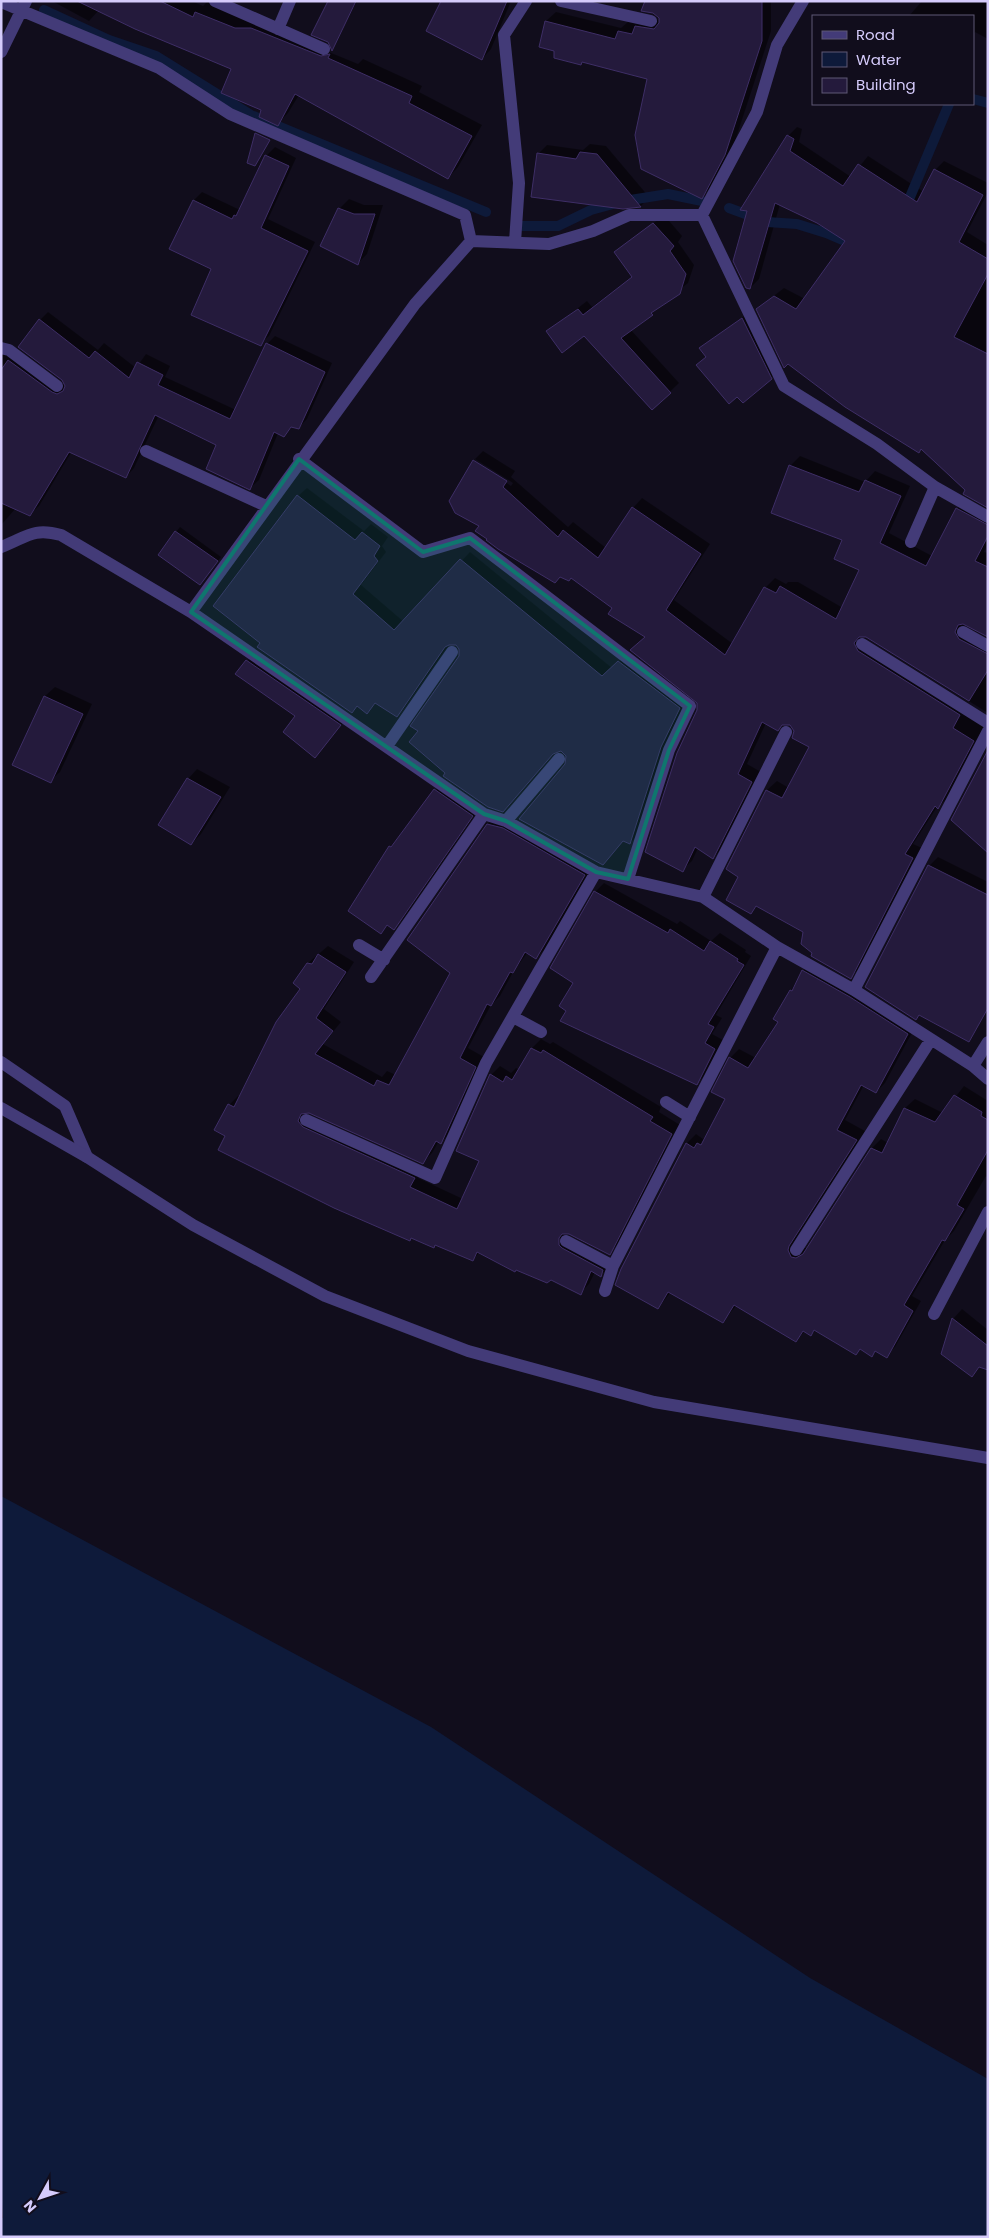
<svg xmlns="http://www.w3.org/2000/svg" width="989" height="2238" viewBox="0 0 989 2238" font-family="Poppins,sans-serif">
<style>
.water{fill:#0e1a3a}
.shadow{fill:#0007;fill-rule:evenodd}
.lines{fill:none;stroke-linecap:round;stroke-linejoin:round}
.stream{stroke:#0e1a3a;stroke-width:10}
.building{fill:#241a3c;stroke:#3e2e66}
.minor{stroke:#433b78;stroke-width:12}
.tertiary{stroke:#433b78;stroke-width:12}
.marked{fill:#0f766e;fill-opacity:0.2;stroke:#0f766e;stroke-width:4;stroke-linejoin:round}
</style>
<rect width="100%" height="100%" fill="#110d1c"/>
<path class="water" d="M1 1496 431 1727 810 1978 988 2079V2237H1V2218H3L1 2188Z"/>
<path class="shadow" d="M52 1H192L203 6 207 2 358 64 363 59 422 86 419 92 482 125 458 167 448 178 299 95 288 113 277 124 262 109 233 69 99 10 89 21Z
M329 1H357L345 22Z
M443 1H511L491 49 482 59Z
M646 1H771V31L734 144 711 187 701 197 649 78 583 61 581 63 555 50 546 21 556 12 621 28 628 22 646 17 659 20Z
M922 1H988V39L975 32 973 35V16H909Z
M797 127 802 129 799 142 851 177 868 156 924 192 935 170 944 161 988 183V192L967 232 988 245V506L966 490 922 448 919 451 757 309 784 288 805 299 847 241 818 222 780 204 759 279 750 288 788 136Z
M590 144 606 146 649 197 641 206 623 207 538 154 547 145 583 150Z
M275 147 296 158 268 219 315 242 269 336 260 344 213 268 171 249 194 200 202 192 240 210 266 156Z
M349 199 364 205H383L367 254 358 263 322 246 340 208Z
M664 215 682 236 678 242 694 265 688 283 630 329 679 383 652 409 584 334 547 332 587 301 592 307 633 276 616 252Z
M48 312 98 350 104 343 136 368 146 354 170 366 165 377 236 410 267 344 275 336 332 363 307 419 298 428 293 426 283 436 278 433 259 480 250 488 218 444 159 415 134 468 126 477 72 451 39 506 30 514 16 508 2 524 1 351 65 385 40 320Z
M750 312 778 370 771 378 707 356 701 348Z
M483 451 515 471 511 477 568 527 573 522 606 548 633 508 642 498 710 544 674 600 733 644 765 588 775 578 786 584 788 582H798L843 608 861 569 843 539 790 466 800 456 865 482 875 471 910 486 889 533 932 556 957 509 966 499 988 511V543L984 552 988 553V636L964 623 963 625 988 640V713L864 636 867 641 988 721 948 798 937 807 913 844 922 848 860 968 850 977 814 953 804 931 757 905 750 912 740 877 728 868 767 790 777 781 789 788 810 747 791 724 766 723 747 764 761 772 722 848 713 858 698 848 692 861 682 870 699 702 647 636 614 608 571 577 481 526 451 501 474 460ZM475 459 513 483 511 486 475 462Z
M307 488 364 531 371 524 388 537 382 546 386 552 361 585 404 622 470 552 612 668 628 653 688 699 639 834 630 843 566 765 568 757 565 751 557 750 447 773 419 731 460 657 461 649 457 644 450 643 405 707 397 716 376 702 367 712 262 643 298 496Z
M180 527 221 557 200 584 176 532Z
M252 656 345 720 319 751 297 716 237 674Z
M55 687 92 704 60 772 50 781 14 764 45 696Z
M197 769 230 787 201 834 191 844 188 779Z
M444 780 481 806 403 919 394 928 388 924 381 932 390 847Z
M497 815 593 866 545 949 536 958 528 952 513 972 500 996 491 1005 468 1048 484 1057 450 1133 441 1142 439 1141 432 1153 423 1162 307 1112 308 1115 423 1169 418 1178 463 1199 480 1160 491 1075 500 1066 511 1073 516 1068 520 1070 532 1048 541 1039 550 1044 553 1042 661 1107 659 1112 680 1125 618 1244 609 1253 567 1232 571 1239 610 1266 601 1275 595 1272 589 1284 580 1293 551 1278 480 1252 473 1259 436 1244 434 1246 227 1136 229 1105 238 1096 240 1097 302 989 308 963 328 946 354 962 324 1009 341 1022 323 1044 382 1077 387 1071 396 1075 451 973 488 824Z
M938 857 988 882V993L950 1032 920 1014 929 866Z
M604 883 677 924 680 921 711 941 720 933 746 950 745 952 751 956 716 1015 722 1018 712 1034 723 1040 705 1075 696 1084 568 1010 595 892Z
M812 962 916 1025 885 1083 876 1092 864 1085 845 1120 865 1131 798 1235 796 1240 800 1248H808L872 1148 881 1139 888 1143 905 1108 915 1099 943 1113 964 1086 988 1101V1178L986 1176 954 1231 945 1240 912 1296 921 1301 895 1347 886 1356 876 1351 871 1355 861 1349 856 1353 816 1330 811 1334 805 1331 796 1340 737 1305 723 1321 671 1292 658 1308 622 1270 687 1143 696 1134 703 1139 707 1135 726 1098 730 1058 739 1049 756 1058 780 1022 774 1018 803 971Z
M962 1309 988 1330V1357L972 1376 953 1319Z"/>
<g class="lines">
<path class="stream" d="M44 10 109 40 156 56 251 115 486 212
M973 99 988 103
M729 208 767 222 797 224 826 233 854 245
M905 209 949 104
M522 226H558L591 210 624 201 668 194 702 201"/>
</g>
<path class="building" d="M77 1H160L193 17 195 12 235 28H251L321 56 330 54 328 58 412 96 409 103 472 136 448 179 295 94 278 126 259 117 261 110 221 93 231 69 135 29Z
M328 1H356L332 51 328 42 311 35Z
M441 1H507L482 60 426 31Z
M645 1H762V41L725 155 702 199 641 169 635 135 647 79 582 62 581 65 554 58V51L539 47 545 21 615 39 618 31 632 34 635 26 654 29 659 23V18L653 13 641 11Z
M255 133 270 140 255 166 247 163Z
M787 135 794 139 790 151 843 186 858 164 917 202 934 169 983 195 959 242 988 259V274L954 337 988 354V508L963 494 965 490 921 449 919 453 845 407 788 364 784 368 756 309 774 296 796 309 845 241 817 223 775 203 750 289 746 288 733 261 747 211 740 210Z
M580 152 597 154 641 207 623 209 531 197 537 153 576 159Z
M265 155 289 166 261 228 308 251 261 346 191 315 211 269 169 249 193 200 232 219 234 215 236 216Z
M338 208 354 214H375L358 265 320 246Z
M653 223 674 246 670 251 686 274 680 294 651 313 653 315 621 338 671 393 652 410 584 336 562 353 546 331 578 309 583 315 632 277 614 252Z
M742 318 772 379 743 403 737 397 729 404 696 365 706 357 699 348Z
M39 319 89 358 95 351 129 378 137 362 163 375 158 385 230 419 266 343 325 372 299 429 291 427 284 437 274 432 250 490 206 469 216 445 155 415 126 478 69 452 30 516 1 503V370L8 360 52 392 57 394 63 391 65 386 62 380 18 347Z
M473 460 507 481 503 487 558 537 563 530 598 558 632 507 701 554 666 610 725 655 764 587 776 593 780 586 836 619 859 570 834 559 842 540 771 513 789 465 859 492 865 480 901 496 880 543 926 566 956 508 988 525V536L975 561 988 567V637L963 624 958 625 955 632 959 639 988 654V670L969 701 866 637H859L854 643 858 651 960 715 953 728 974 741 938 809 935 806 905 854 913 858 851 979 811 956 812 953 801 944 803 932 756 906 751 914 726 900 738 877 726 869 766 790 782 798 809 747 792 738 794 731 790 725H782L778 731 762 722 738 774 752 782 713 859 695 847 683 872 645 852 677 753 697 710V703L630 650 645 637 608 614 612 608 571 578 569 581 560 577 555 583 498 549 486 540 487 539 475 531 479 526 455 513 449 501Z
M297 495 355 540 362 532 380 546 374 556 378 561 353 594 394 630 460 559 602 676 618 661 680 708 661 747 630 844 623 841 603 865 519 819 565 764 566 756 561 751 553 754 503 812 488 807 443 776 445 773 409 742 418 731 410 726 459 656V649L456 645H449L445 647 397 717 375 703 367 714 357 706 352 713 257 647 260 643 213 606Z
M175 531 218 561 200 585 158 555Z
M246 660 341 725 315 758 283 732 295 716 235 674Z
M44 696 83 714 51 783 12 765Z
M988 750V853L951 820Z
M187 778 221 797 191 845 158 825Z
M434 789 473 816 394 930 387 925 381 934 348 911 389 846 391 847Z
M487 824 503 828 585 875 536 959 525 952 513 973 510 972 491 1006 487 1004 460 1058 476 1067 441 1144 436 1141 423 1164 309 1113 301 1114 298 1121 303 1127 415 1178 410 1187 457 1209 479 1161 456 1151 490 1074 503 1082 506 1076 512 1080 531 1048 541 1053 543 1050 653 1117 650 1121 672 1134 610 1255 569 1234H562L559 1238V1245L562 1248 603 1270 601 1277 591 1271 581 1295 551 1280 547 1283 516 1270 515 1272 477 1252 473 1261 435 1245 434 1248 411 1238 410 1241 334 1208 218 1150 225 1136 214 1130 228 1104 234 1107 276 1022 300 989 293 983 307 963 312 964 318 954 346 972 316 1018 333 1031 315 1054 374 1086 377 1080 389 1085 450 973 407 940Z
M928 865 988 895V1008L969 1042 919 1015 916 1020 865 987Z
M594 891 668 933 670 929 704 951 710 941 738 959 737 961 744 965 708 1024 714 1027 705 1043 715 1049 697 1085 560 1021 566 1011 559 1006 573 983 550 968Z
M802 970 850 997 908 1034 876 1093 861 1085 837 1130 857 1140 789 1246 788 1250 791 1257 796 1258 803 1254 871 1148 882 1153 904 1108 935 1122 954 1095 982 1112 981 1116 988 1120V1150L957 1205 964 1209 945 1241 942 1240 904 1305 913 1311 887 1358 875 1351 872 1357 860 1349 856 1355 814 1330 811 1336 803 1331 796 1342 734 1305 723 1323 668 1292 658 1309 615 1285 621 1269 686 1143 694 1148 697 1143 701 1145 725 1099 711 1092 729 1057 748 1068 778 1022 773 1019 790 990 792 991Z
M952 1318 988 1346V1370L979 1367 972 1377 941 1354Z"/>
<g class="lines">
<path class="minor" d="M215 1 324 49
M561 1 651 21
M1 2 159 68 230 114 465 215 471 241
M278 29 290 1
M1 52 26 1
M702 215 784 386 877 444 935 487 988 517
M702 215 757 112 777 45 803 1
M515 242 519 183 504 35 526 1
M1 348 9 350 57 386
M146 451 266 506
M299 459 423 552 470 538 690 706 669 750 628 879
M911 542 935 487
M1 547C26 538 32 527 61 535L191 612 484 814 506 821 596 872 703 897 777 947 854 990 973 1066 988 1042
M191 612 415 304 471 241 549 244 593 231 629 215H702
M963 632 988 646
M862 644 988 723
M387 746 452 652
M506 821 559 759
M703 897 786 732
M359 945 384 960
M371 977 484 814
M854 990 988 731
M513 1017 541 1032
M1 1062 65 1106 87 1157
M973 1066 988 1079
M666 1102 690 1117
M306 1120 435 1178 486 1063 596 872
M566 1241 613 1266 777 947
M796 1250 930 1041
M605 1291 613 1266
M934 1314 988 1212"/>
<path class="tertiary" d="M1 1108 87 1157 193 1225 325 1296 468 1351 654 1402 988 1458"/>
</g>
<path class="marked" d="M299 459 423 552 470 538 690 706 669 750 628 879 596 872 506 821 484 814 191 612Z"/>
<rect width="989" height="2238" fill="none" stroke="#d5cbfb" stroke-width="5"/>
<rect x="812" y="15" width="162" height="90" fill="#110d1c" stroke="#5f5975"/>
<rect x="822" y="31" width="25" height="8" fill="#433b78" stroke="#5f5975"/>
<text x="856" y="40" font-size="15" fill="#d5cbfb">Road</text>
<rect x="822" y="52" width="25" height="15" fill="#0e1a3a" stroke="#5f5975"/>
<text x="856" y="65" font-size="15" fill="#d5cbfb">Water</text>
<rect x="822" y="78" width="25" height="15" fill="#241a3c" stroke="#5f5975"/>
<text x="856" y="90" font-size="15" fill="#d5cbfb">Building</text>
<g transform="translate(40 2198) rotate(230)" stroke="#110d1c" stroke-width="4" paint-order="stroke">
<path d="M0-4L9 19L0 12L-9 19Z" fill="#d5cbfb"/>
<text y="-8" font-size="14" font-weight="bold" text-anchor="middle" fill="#d5cbfb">N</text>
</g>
</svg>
